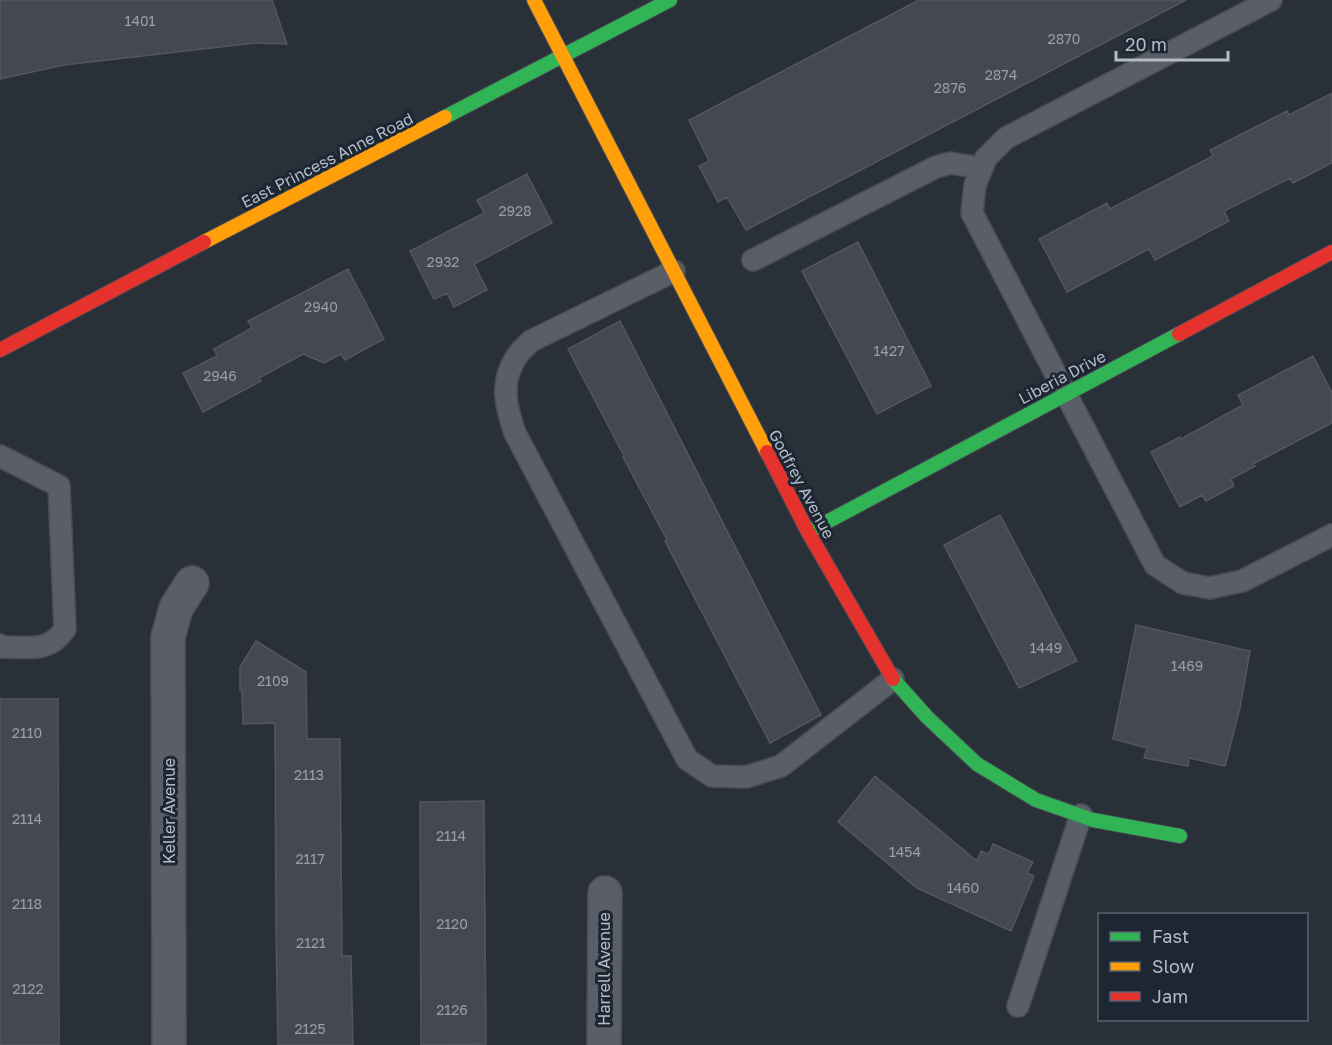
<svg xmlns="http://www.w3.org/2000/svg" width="1332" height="1045" viewBox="0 0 1332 1045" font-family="'Golos Text',sans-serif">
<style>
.building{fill:#444950;stroke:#52575f;stroke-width:1.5}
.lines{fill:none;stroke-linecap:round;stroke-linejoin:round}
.lane-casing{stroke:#484c53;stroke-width:24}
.street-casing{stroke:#484c53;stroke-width:36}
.fast-casing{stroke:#484c53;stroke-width:16}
.slow-casing{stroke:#484c53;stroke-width:16}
.jam-casing{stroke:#484c53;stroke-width:16}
.lane{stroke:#5a5e66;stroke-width:21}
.street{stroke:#5a5e66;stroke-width:33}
.fast{stroke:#30b455;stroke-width:14}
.slow{stroke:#ff9f0a;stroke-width:14}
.jam{stroke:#e5322d;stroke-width:14}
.labels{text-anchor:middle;stroke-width:6;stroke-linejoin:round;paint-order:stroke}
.number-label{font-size:14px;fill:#989fab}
.street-label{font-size:16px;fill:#b4bcc9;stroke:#1d2633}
</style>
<rect width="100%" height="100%" fill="#2a3038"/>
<path class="building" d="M0 0H272L287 44 255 43 64 65 0 79Z
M919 0H1186L746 230 727 197 718 202 699 166 709 161 689 120Z
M1332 93V163L1293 183 1290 178 1224 211 1229 221 1155 260 1149 249 1067 292 1039 239 1107 203 1110 209 1213 156 1210 150 1287 111 1289 115Z
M527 174 552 223 474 264 487 290 454 307 447 293 434 299 410 251 484 213 477 200Z
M858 242 931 386 877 414 802 271Z
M348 269 384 339 345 360 341 354 324 363 303 354 259 378 261 381 203 412 183 373 217 356 214 349 252 328 248 321Z
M620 321 821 715 770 743 665 541 667 540 623 457 624 456 568 349Z
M1313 356 1332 393V423L1253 464 1255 466 1231 479 1234 486 1206 501 1202 495 1180 507 1151 452 1180 437 1181 439 1243 405 1238 395Z
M1000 515 1077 661 1019 688 944 545Z
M1136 625 1250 651 1240 708 1225 766 1189 758 1188 766 1144 758 1147 748 1113 739Z
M256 641 306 672 307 739H340L342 956H351L353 1045H278L276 930 275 723 243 724 242 690H240V667Z
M0 699H58L59 1045H0Z
M875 776 977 861 981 851 989 854 993 844 1033 862 1027 873 1034 876 1011 931 917 888 838 822Z
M484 801 486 1044 421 1045 420 802Z"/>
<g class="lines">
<defs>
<path id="lane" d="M1271 0 1006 138 986 158 975 185 972 213 1155 565 1183 583 1210 588 1242 581 1332 535
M753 260 936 167 950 163 981 168
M674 271 531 341C526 346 519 352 515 359 500 384 506 407 515 433L687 759 712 776 746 777 781 766 893 679
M0 456 59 486 65 629C49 653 29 647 3 647L0 645
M1018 1006 1081 815"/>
<path id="street" d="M169 1045 168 637 176 608 192 583
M604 1045 605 893"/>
<path id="fast" d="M445 117 670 0
M808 532 1179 334
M893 679 927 717 977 764 1036 800 1093 820 1180 836"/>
<path id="slow" d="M534 0 767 452
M204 242 445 117"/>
<path id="jam" d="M1179 334 1332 252
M0 350 204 242
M767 452 808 532 893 679"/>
</defs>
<use href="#lane" class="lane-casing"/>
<use href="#street" class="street-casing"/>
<use href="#fast" class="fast-casing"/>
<use href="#slow" class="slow-casing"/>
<use href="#jam" class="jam-casing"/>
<use href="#lane" class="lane"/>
<use href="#street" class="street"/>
<use href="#fast" class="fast"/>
<use href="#slow" class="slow"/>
<use href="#jam" class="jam"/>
</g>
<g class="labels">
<g class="number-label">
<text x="140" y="26">1401</text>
<text x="1064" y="44">2870</text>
<text x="1001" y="80">2874</text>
<text x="950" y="93">2876</text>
<text x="515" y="216">2928</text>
<text x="443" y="267">2932</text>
<text x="321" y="312">2940</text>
<text x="889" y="356">1427</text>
<text x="220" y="381">2946</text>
<text x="1046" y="653">1449</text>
<text x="1187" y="671">1469</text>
<text x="273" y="686">2109</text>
<text x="27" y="738">2110</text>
<text x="309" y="780">2113</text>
<text x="27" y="824">2114</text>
<text x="451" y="841">2114</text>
<text x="905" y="857">1454</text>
<text x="310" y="864">2117</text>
<text x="963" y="893">1460</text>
<text x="27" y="909">2118</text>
<text x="452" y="929">2120</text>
<text x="311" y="948">2121</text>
<text x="28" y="994">2122</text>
<text x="452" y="1015">2126</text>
<text x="310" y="1034">2125</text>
</g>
<g class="street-label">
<text transform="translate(327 160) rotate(-27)" y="6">East Princess Anne Road</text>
<text transform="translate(1062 377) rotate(-28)" y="6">Liberia Drive</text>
<text transform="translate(802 484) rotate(62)" y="6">Godfrey Avenue</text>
<text transform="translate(169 811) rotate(-90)" y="6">Keller Avenue</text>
<text transform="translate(604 969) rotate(-90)" y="6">Harrell Avenue</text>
</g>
</g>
<rect x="1098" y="913" width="210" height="108" fill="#1d2633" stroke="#59626f" stroke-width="1.5"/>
<rect x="1110" y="932" width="30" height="9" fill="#30b455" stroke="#59626f" stroke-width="1.5"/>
<text x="1152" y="943" font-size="18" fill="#b4bcc9">Fast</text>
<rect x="1110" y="962" width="30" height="9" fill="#ff9f0a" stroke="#59626f" stroke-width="1.5"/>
<text x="1152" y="973" font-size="18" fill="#b4bcc9">Slow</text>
<rect x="1110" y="992" width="30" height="9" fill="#e5322d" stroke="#59626f" stroke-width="1.5"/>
<text x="1152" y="1003" font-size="18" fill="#b4bcc9">Jam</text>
<path d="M1116 51v9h112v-9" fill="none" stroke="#b4bcc9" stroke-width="3"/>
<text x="1125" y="51" font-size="18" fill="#b4bcc9" stroke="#1d2633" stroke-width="4.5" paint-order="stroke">20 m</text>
</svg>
